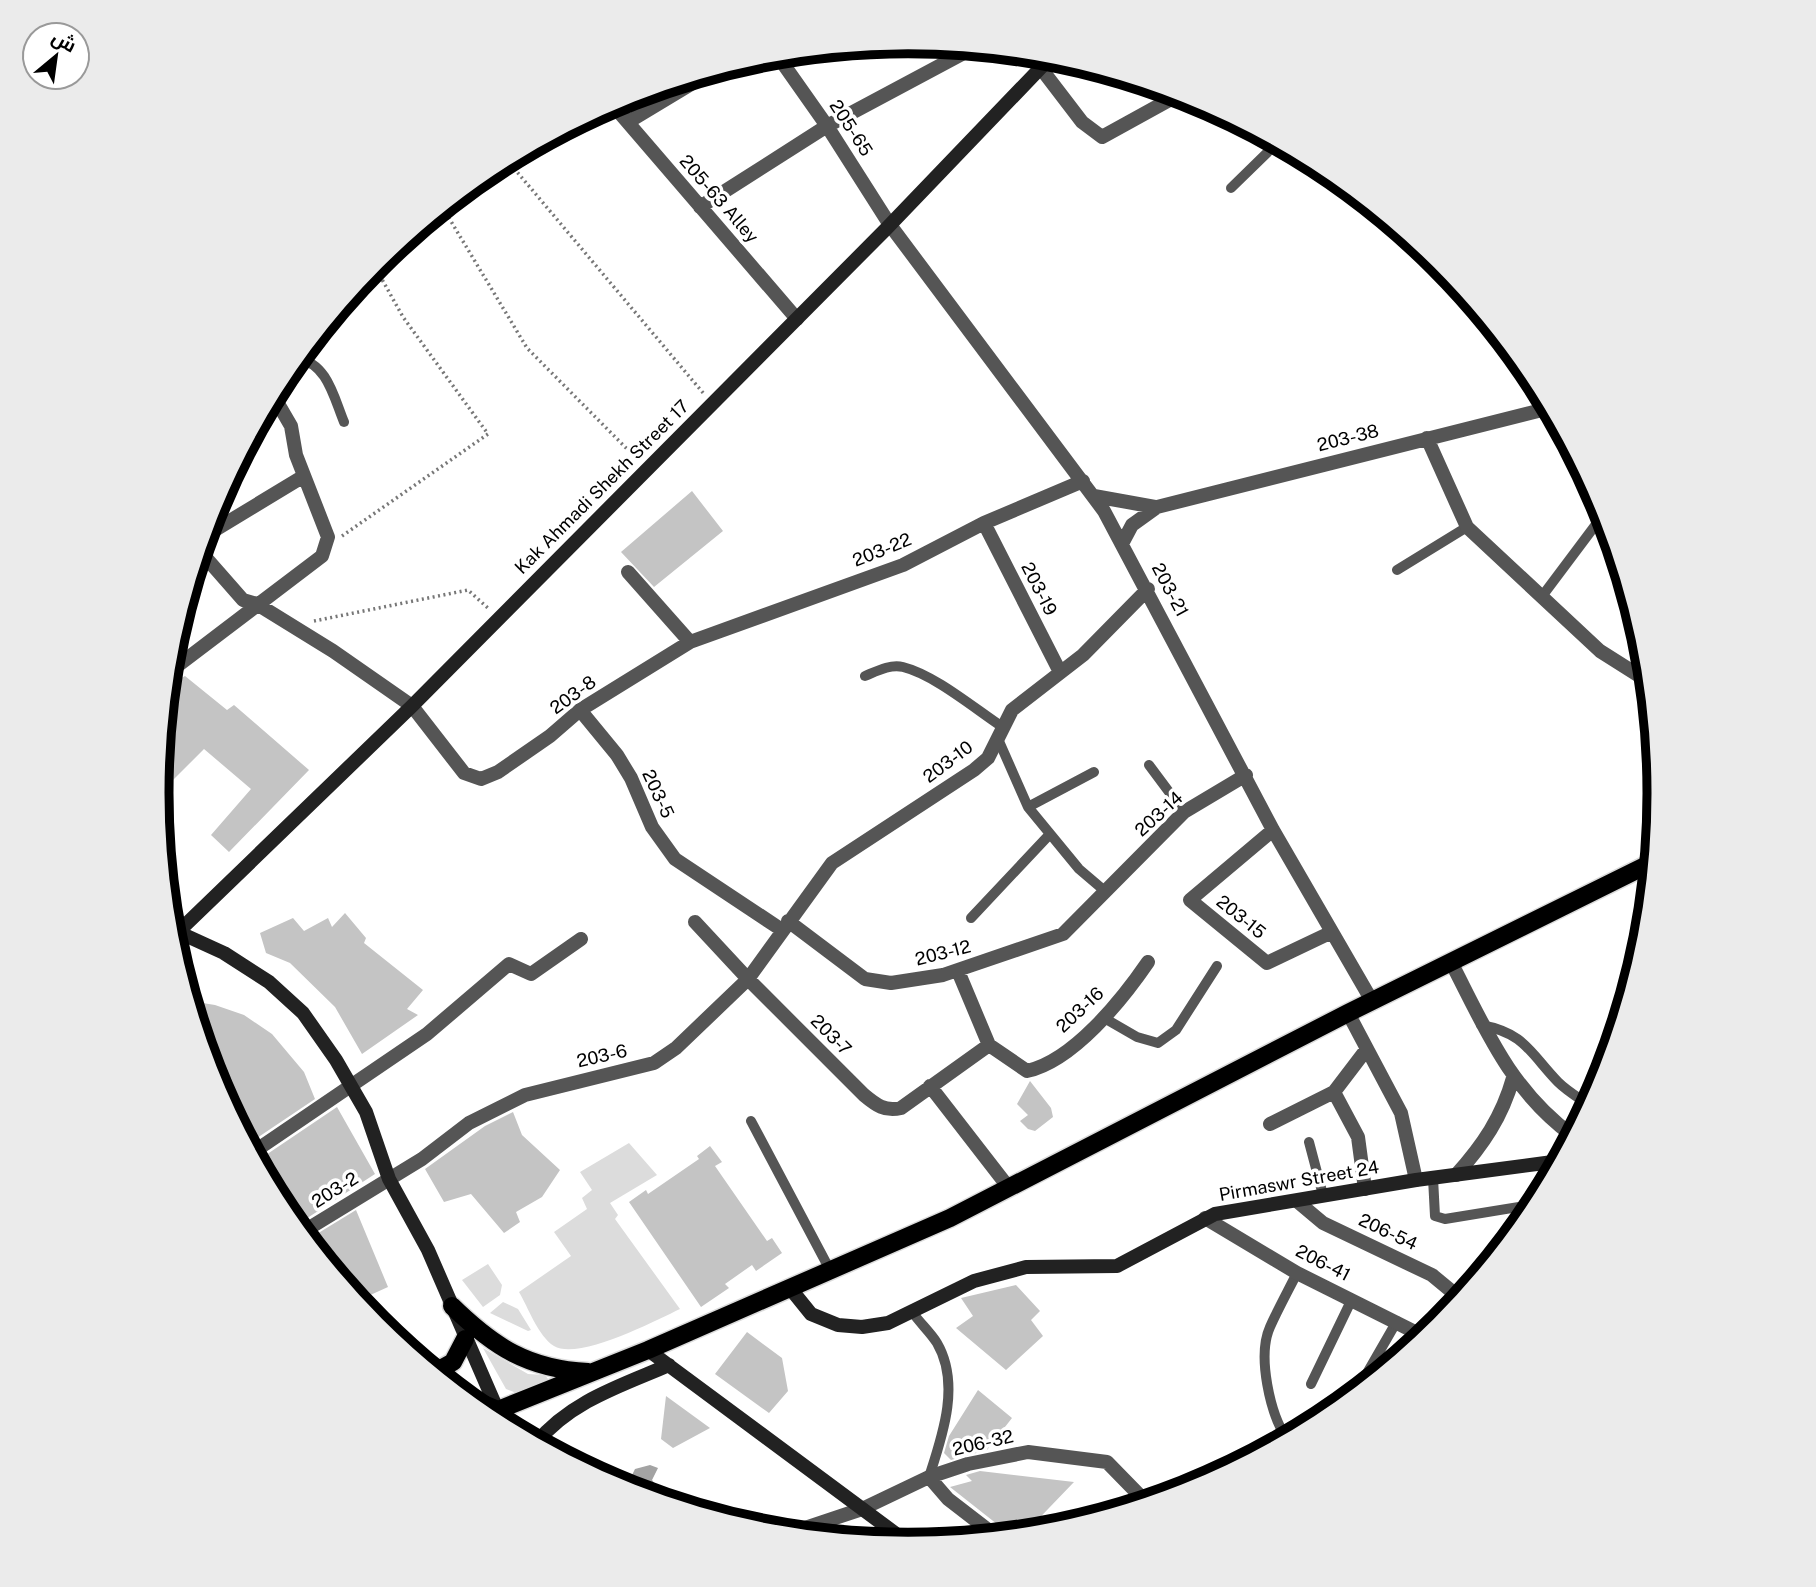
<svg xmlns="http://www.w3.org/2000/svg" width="1816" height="1587" viewBox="0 0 1816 1587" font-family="'Public Sans',Cairo,sans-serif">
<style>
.green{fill:#dcdcdc}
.water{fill:#a3a3a3}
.building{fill:#c4c4c4}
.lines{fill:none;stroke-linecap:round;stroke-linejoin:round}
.primary-casing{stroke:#dbdbdb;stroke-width:21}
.path{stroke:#777;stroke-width:3.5;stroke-dasharray:2 3.5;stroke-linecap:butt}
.lane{stroke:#555;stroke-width:10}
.street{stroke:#555;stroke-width:14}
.secondary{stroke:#222;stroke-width:14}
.primary{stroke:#000;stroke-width:18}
.labels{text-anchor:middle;stroke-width:7;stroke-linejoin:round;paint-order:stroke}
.street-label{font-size:18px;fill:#000;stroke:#fff}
.rim{fill:none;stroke:#000;stroke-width:9}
</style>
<rect width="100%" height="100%" fill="#fff"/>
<path class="green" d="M629 1143 657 1175 610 1203 618 1215 615 1219 680 1309C655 1321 578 1361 554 1346 538 1336 528 1307 519 1292L571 1256 554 1232 587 1209 582 1198 592 1190 580 1172Z
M488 1264 502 1285 500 1295 483 1307 462 1280Z
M503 1302 518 1309 531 1330 528 1331 490 1313Z
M483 1348 528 1374 545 1375 551 1383 519 1394 506 1389Z"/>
<path class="water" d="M650 1465 658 1468 652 1480 659 1489C651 1499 640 1494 629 1490L628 1483 635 1469Z"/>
<path class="building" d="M692 491 723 531 654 587 621 552Z
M185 676 227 710 234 705 309 770 229 852 211 835 251 789 204 749 172 781 159 771 167 686Z
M345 913 366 938 364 943 423 990 407 1009 418 1015 362 1054 335 1007 290 963 266 953 260 933 293 918 304 931 328 918 332 927Z
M190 1001 215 1005 244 1015 272 1034 304 1072 315 1099 248 1144 214 1081Z
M1030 1081 1051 1108 1053 1117 1035 1131 1028 1129 1020 1121 1028 1115 1017 1104Z
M337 1107 375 1174 295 1226 283 1211 257 1161Z
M513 1112 522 1135 560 1170 542 1197 516 1212 520 1222 504 1233 471 1194 444 1202 425 1169 485 1126Z
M710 1146 722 1162 715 1166 767 1241 772 1238 782 1253 756 1271 752 1265 725 1284 729 1288 701 1307 629 1202 646 1190 648 1194 699 1159 697 1156Z
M356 1210 388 1287 357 1301 307 1240Z
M1016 1285 1040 1311 1031 1320 1043 1336 1006 1370 956 1328 973 1316 961 1298Z
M747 1332 782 1358 788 1391 769 1413 715 1374Z
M978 1390 1012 1418 987 1450 951 1460 944 1453 949 1436Z
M666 1396 710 1428 673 1448 661 1439Z
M980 1471 1074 1482 1024 1534 1005 1535 1002 1528 950 1487 972 1481 966 1475Z"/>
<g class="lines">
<defs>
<path id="primary" d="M452 1306C494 1347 528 1369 588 1372
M435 1372 453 1362 465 1339
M462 1395 498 1410 648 1350 950 1218 1348 1013 1653 862"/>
</defs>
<use href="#primary" class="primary-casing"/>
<path class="path" d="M507 160 704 394
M443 208 527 348 637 459
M342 536 488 434 403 317 374 265
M314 621 468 590 489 609"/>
<path class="lane" d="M1231 188 1277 143
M297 359C327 362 334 398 344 422
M1397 570 1467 527
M1543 595 1600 519
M865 676C877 671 890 664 903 667 935 675 975 709 1004 728
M998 739 1028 807 1079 869 1106 892
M1149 765 1184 812
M1028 807 1094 772
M971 918 1050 834
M1104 1018 1137 1037 1158 1043 1176 1030 1217 966
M1481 1025C1525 1033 1530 1053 1558 1082 1567 1091 1579 1098 1589 1105
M751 1121 830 1270
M1309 1142 1323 1195
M1433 1178 1435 1216 1445 1219 1537 1204
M913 1313C920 1323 931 1333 937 1343 961 1384 942 1437 929 1477
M1311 1384 1352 1299
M1355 1394 1397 1321
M1287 1439C1270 1414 1257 1356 1270 1327 1278 1309 1288 1291 1297 1273"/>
<path class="street" d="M1030 54 1082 122 1102 137 1180 94
M777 55 827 126 890 225 1104 511 1273 830 1372 1001
M612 104 797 319
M628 122 711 72
M700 207 827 126 973 48
M1427 438 1467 527 1600 651 1649 682
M1094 496 1155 507
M984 523 1060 672
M205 536 304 476
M1123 542 1132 525 1157 507 1550 408
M200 551 243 600 257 604 333 651 412 706 464 773 481 779 498 772 550 736 580 710 690 642 903 565 984 523 1083 481
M628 572 690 642
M168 673 322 556 328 537 296 455 291 426 273 395
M580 710 617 755 631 778 652 827 675 859 782 930
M1273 830 1190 900 1267 963 1332 932
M788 921 865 979 891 983 943 975 1063 934 1184 812 1246 775
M695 922 748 979 864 1095C876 1105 885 1112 901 1108L989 1045
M1451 962C1485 1028 1510 1090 1573 1136
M958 971 989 1045 1027 1071C1073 1061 1122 1000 1148 962
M1348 1013 1401 1113 1416 1180
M930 1086 1009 1188
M1334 1092 1358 1137 1365 1189
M1270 1124 1334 1092 1366 1050
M252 1153 427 1034 509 964 531 974 581 939
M1456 1175C1483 1145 1502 1117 1513 1078
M1298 1202 1323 1223 1432 1275 1461 1299
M1205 1218 1297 1273 1425 1337
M301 1233 422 1159 469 1123 525 1095 654 1063 676 1048 748 979 832 863 974 770 988 758 1012 710 1083 655 1148 589
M929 1477 948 1499 996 1536
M790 1533 862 1509 929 1477 968 1464 1028 1452 1107 1462 1147 1503"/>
<path class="secondary" d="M178 932 224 953 269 982 303 1013 336 1060 366 1112 389 1179 428 1250 504 1425
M170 935 178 932 412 706 886 229 1052 56
M790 1288 811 1314 838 1325 862 1327 888 1323 974 1281 1026 1267 1117 1266 1215 1214 1416 1180 1560 1161
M648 1350 911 1545
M536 1443C571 1401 620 1386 669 1365"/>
<use href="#primary" class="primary"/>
</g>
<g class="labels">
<g class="street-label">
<text transform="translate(851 128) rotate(57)" y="6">205-65</text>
<text transform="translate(719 199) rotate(49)" y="6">205-63 Alley</text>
<text transform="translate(1348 438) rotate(-14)" y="6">203-38</text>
<text transform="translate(602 487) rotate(-45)" y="6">Kak Ahmadi Shekh Street 17</text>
<text transform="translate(882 550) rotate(-22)" y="6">203-22</text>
<text transform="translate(1039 589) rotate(63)" y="6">203-19</text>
<text transform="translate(1170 590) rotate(62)" y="6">203-21</text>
<text transform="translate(573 695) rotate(-36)" y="6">203-8</text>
<text transform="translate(948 762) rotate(-37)" y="6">203-10</text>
<text transform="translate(658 794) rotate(65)" y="6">203-5</text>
<text transform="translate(1159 814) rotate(-42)" y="6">203-14</text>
<text transform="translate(1241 917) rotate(39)" y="6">203-15</text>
<text transform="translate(943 953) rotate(-14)" y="6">203-12</text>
<text transform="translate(1080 1010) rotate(-43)" y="6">203-16</text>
<text transform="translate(831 1035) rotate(45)" y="6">203-7</text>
<text transform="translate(602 1056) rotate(-13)" y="6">203-6</text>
<text transform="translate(1299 1181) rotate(-10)" y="6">Pirmaswr Street 24</text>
<text transform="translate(335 1190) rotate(-32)" y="6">203-2</text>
<text transform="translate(1388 1232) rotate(25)" y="6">206-54</text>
<text transform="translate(1323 1263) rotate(27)" y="6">206-41</text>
<text transform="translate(983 1443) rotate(-13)" y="6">206-32</text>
</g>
</g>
<path d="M0 0H1816V1587H0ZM169 793a739 739 0 1 1 1478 0a739 739 0 1 1-1478 0Z" fill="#ebebeb" fill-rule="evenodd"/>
<path class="rim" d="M169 793a739 739 0 1 1 1478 0a739 739 0 1 1-1478 0Z"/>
<g transform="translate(56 56) rotate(29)"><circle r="33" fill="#ffffff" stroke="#999999" stroke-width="2"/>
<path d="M0-5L12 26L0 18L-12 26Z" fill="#000000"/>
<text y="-10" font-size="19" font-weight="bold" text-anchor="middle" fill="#000000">ش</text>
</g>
</svg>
